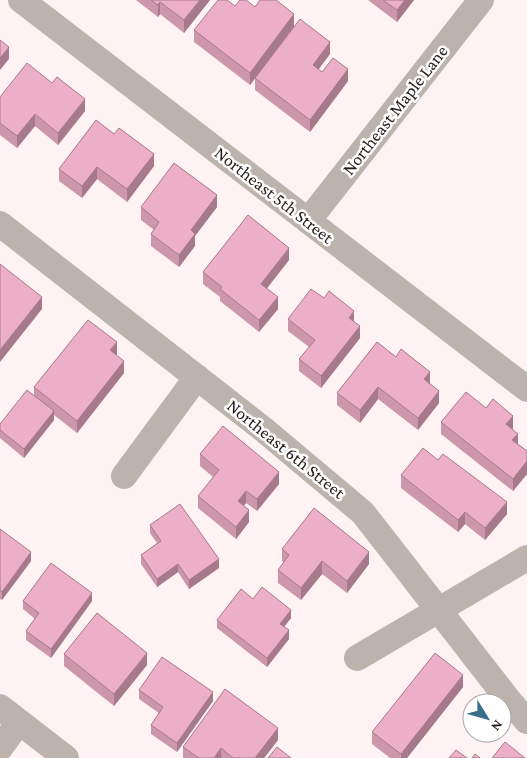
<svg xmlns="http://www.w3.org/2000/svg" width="527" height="758" viewBox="0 0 527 758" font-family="'Crimson Pro',serif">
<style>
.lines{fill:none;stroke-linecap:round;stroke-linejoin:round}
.street{stroke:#bdb3ad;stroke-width:26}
.wall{fill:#cc96ab}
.shaded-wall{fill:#a67a8b}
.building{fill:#edaec7;stroke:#a67a8b}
.labels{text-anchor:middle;stroke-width:5;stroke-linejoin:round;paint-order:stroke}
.street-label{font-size:18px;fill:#251c1b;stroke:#fff}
</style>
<rect width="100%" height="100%" fill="#fef3f2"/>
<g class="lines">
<path class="street" d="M21 0 527 389
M308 221 481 0
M0 224 263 429 363 513 510 702 527 721
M124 476 197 377
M357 658 527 558
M0 707 66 758
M0 748 19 722"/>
</g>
<path class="wall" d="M136 0H210L184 33 160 14 158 17Z
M368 0H414L397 22Z
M235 6 255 7 294 26 330 54 318 69 322 72 348 81 310 132 255 90V78L292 29 250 85 194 42V30Z
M0 97 85 111 58 145 35 126 17 148 0 135Z
M96 120 154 166 127 202 97 179 82 198 59 181V169Z
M141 207H217L195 236V246L179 267 151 246V234L154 230 141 220Z
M289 260 267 288 278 309 259 332 220 301V297L203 284V272Z
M288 319 354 322 360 338 321 388 299 371V359L309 347 288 331Z
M377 342 430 383 439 403 418 430 378 399 360 423 337 405V393Z
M117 354 116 355 124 373 77 433 54 415V420L24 458 0 438V424L34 396V387Z
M486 408 513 428 512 429 518 444 527 451V474L513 491 441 434V422Z
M200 454 279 484 257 511 246 503 244 506 249 522 236 539 198 508V496L213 477 200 466Z
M401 475 507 514 485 540 465 524 458 532 401 488Z
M150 525 219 568 189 589 178 572 157 587 141 564V555L157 543 150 533Z
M0 529 31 561 2 600 0 599Z
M282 549 369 564 347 593 322 574 301 600 278 583V570L284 563 282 561Z
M253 599 291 618 284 627 289 639 267 667 217 628V620Z
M23 601H92L51 658 26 640V631L35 619 23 609Z
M64 654 147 665 114 706 64 666Z
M463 687 407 758H390L372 744V732Z
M139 690 213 701 177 752 151 734V725L159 713 139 699Z
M278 740 264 758H183V747Z"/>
<path class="shaded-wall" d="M200 0H210L184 33V20Z
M405 0H414L397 22V10Z
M160 2V14L158 17V5Z
M294 14V26L250 85V73Z
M330 42V54L313 77V65Z
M9 47V59L0 70V58Z
M348 69V81L310 132V120Z
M85 99V111L58 145V133Z
M35 114V126L17 148V136Z
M154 154V166L127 202V189Z
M97 167V179L82 198V186Z
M217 195V207L195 236V246L179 267V255L191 230Z
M289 248V260L261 296V284Z
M42 297V309L0 362V350Z
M278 297V309L259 332V320Z
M354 311V323L349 318Z
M360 326V338L321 388V376Z
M117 342V354L110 362V350Z
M124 361V373L77 433V421Z
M430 372V384L424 379Z
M378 387V399L360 423V410Z
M439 391V403L418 430V418Z
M54 411V420L24 458V449Z
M513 416V428L506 436V424Z
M518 434V446L512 440Z
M527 461V474L513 491V479Z
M279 472V484L257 511V499Z
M246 491V503L238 513V501Z
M507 502V514L485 540V528Z
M249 510V522L236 539V527Z
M465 512V524L458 532V520Z
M31 552V561L2 600V592Z
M369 552V564L347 593V581Z
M219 559V568L189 589V580Z
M322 561V574L301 600V588Z
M178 564V572L157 587V579Z
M92 593V601L51 658V649Z
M291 610V618L280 632V624Z
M289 630V639L267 667V658Z
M147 653V665L114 706V694Z
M463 675V687L407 758H401V754Z
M213 692V701L177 752V743Z
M278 728V740L264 758H255Z
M221 748V758H214Z"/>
<path class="building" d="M151 0H200L184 20 160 2 158 5Z
M218 0H227L235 6 240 0H246L255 7 260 0H276L294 14 250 73 194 30Z
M383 0H405L397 10Z
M300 19 330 42 313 65 322 72 333 58 348 69 310 120 255 78Z
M0 40 9 47 0 58Z
M27 63 52 83 57 77 85 99 58 133 35 114 17 136 0 123V97Z
M96 120 114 134 119 128 154 154 127 189 97 167 82 186 59 169Z
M174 163 217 195 191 230 195 234 179 255 151 234 159 222 141 207Z
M248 215 289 248 261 284 278 297 259 320 220 289 222 287 203 272Z
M0 264 42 297 0 350Z
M311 289 324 298 329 291 354 311 349 318 360 326 321 376 299 359 315 340 288 319Z
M88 320 117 342 110 350 124 361 77 421 34 387Z
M377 342 396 357 401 349 430 372 424 379 439 391 418 418 378 387 360 410 337 393Z
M27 390 54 411 24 449 0 430V424Z
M466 392 486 408 493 399 513 416 506 424 518 434 512 440 527 451V461L513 479 441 422Z
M223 426 279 472 257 499 246 491 238 501 249 510 236 527 198 496 219 470 200 454Z
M423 448 438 460 443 454 507 502 485 528 465 512 458 520 401 475Z
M180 504 219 559 189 580 178 564 157 579 141 555 161 541 150 525Z
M314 508 369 552 347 581 322 561 301 588 278 570 289 555 282 549Z
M0 529 31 552 2 592 0 590Z
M51 563 92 593 51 649 26 631 39 613 23 601Z
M262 587 291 610 280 624 289 630 267 658 217 620 241 589 253 599Z
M97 613 147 653 114 694 64 654Z
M435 653 463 675 401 754 372 732Z
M162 657 213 692 177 743 151 725 163 707 139 690Z
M225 689 278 728 255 758H233L221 748 214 758H199L183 747Z
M505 742 525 758H492Z
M277 747 291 758H268Z
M456 750 467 758H449Z
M475 754 480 758H472Z"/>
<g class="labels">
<g class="street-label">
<text transform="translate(395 110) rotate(-52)" y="6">Northeast Maple Lane</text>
<text transform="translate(274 195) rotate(38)" y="6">Northeast 5th Street</text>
<text transform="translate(286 449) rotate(39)" y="6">Northeast 6th Street</text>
</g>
</g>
<g transform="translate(487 718) rotate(127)"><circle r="24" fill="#ffffff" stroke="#a8a4a4"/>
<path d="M0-4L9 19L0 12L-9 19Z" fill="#38708a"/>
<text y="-8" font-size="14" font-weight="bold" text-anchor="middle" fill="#251c1b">N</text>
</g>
</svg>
